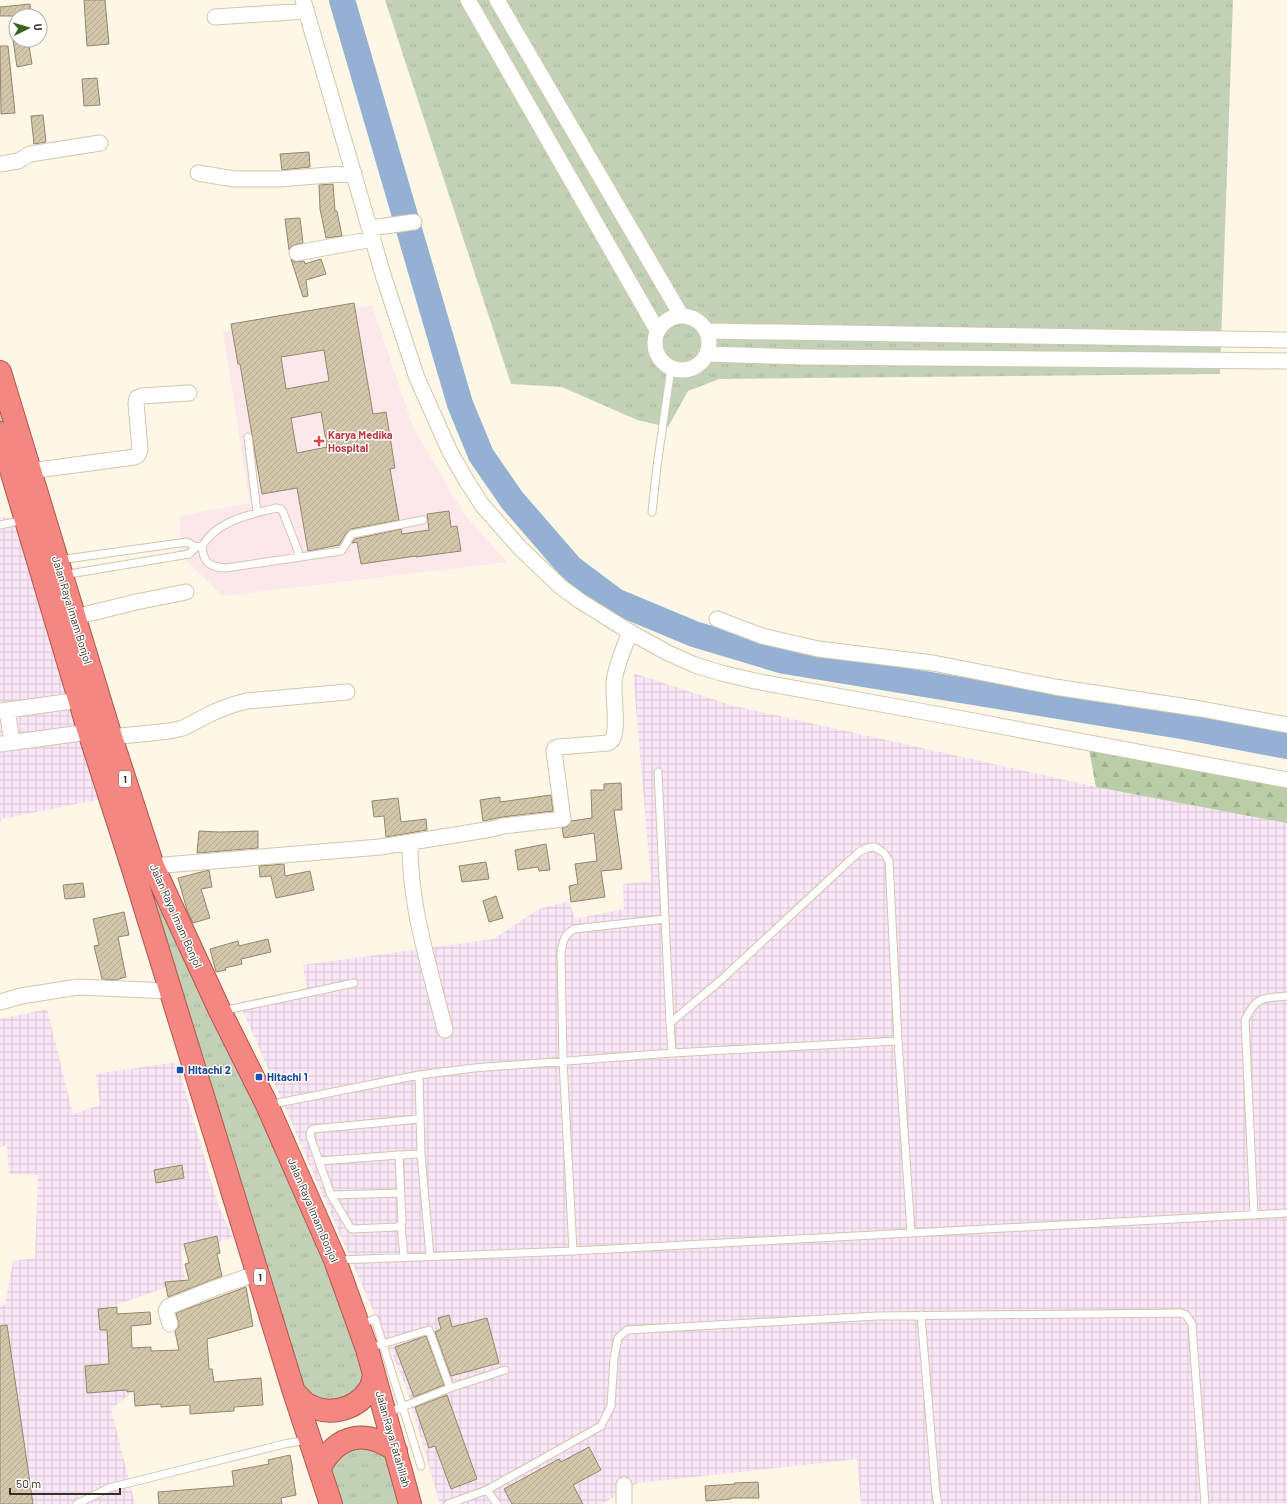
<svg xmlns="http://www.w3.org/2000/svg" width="1287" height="1504" viewBox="0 0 1287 1504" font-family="Barlow,sans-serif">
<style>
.commercial{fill:#fce7eb}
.industrial{fill:url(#industrial-grid)}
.grass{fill:url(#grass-tufts)}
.forest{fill:url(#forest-firs)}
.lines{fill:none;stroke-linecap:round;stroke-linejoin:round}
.river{stroke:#94b0d2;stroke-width:26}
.building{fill:url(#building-hatch);stroke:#92866d;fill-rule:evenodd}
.service-casing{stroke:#d3c6ac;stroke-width:9}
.minor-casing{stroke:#d3c6ac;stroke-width:17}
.trunk-casing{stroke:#b0554d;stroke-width:24}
.service{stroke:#fff;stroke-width:7}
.minor{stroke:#fff;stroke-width:15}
.trunk{stroke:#f48782;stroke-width:22}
.health-dot{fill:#e0444e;stroke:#fff;stroke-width:1.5}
.transit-dot{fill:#1a4fb4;stroke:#fff;stroke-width:1.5}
.labels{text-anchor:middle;stroke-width:3;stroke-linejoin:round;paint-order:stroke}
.shield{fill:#fff;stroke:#726e66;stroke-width:1}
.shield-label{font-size:10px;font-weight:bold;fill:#353025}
.health-label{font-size:11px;font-weight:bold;fill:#be3a42;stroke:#fff;text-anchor:start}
.street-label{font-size:11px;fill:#353025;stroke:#fff}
.transit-label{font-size:11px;font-weight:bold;fill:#164399;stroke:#fff;text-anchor:start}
</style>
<defs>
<pattern id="industrial-grid" width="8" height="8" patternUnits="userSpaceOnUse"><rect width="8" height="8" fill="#fae6f6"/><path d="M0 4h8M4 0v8" fill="none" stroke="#d7c6d3"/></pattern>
<pattern id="grass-tufts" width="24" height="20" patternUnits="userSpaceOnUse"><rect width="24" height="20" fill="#c3d2b6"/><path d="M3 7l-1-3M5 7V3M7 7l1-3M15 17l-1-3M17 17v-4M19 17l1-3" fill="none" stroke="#a8b59c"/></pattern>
<pattern id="forest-firs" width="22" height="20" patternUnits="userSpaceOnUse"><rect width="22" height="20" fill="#b9cea7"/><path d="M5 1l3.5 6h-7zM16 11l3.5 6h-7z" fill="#a0b190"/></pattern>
<pattern id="building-hatch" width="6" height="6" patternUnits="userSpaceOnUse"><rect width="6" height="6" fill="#d3c6ab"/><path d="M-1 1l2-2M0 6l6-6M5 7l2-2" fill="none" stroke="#b6aa93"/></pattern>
</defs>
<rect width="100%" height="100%" fill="#fef6e6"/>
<path class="commercial" d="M372 305 413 427 464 514 507 562 223 596 180 554V516L250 503 223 332Z"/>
<path class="industrial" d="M0 517 13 518 101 799 1 819 0 828Z
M633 673 730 705 1096 787 1287 822V1503L861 1504 857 1459 638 1483 602 1504H440L405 1384 239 1002 307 990 303 965 494 939 539 909 569 901 575 919 624 909 623 884 651 881Z
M47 1009 73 1114 100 1105 96 1074 177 1062 218 1205 233 1238 181 1251 185 1281 101 1310 133 1392 111 1409 135 1504H0V1305H5L13 1261 35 1258 38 1175 9 1174 7 1145 0 1147V1019Z"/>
<path class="grass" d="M385 0H1233L1220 374 719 379 688 391 668 427 637 420 562 387 511 384Z
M0 372 111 737 367 1349 360 1401 305 1403 0 433Z
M385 1443 410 1504H331L326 1455Z"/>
<path class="forest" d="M1087 739 1287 778V823L1096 787Z"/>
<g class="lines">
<path class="river" d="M342 0 460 404 481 455 512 500 571 568 615 601 694 634 784 661 1187 727 1287 746"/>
</g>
<path class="building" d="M84 0H105L109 44 87 46Z
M30 4 31 16H0V7Z
M13 40H28L32 64 17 67Z
M0 46H8L15 113 1 114Z
M97 78 100 105 84 106 82 79Z
M43 115 46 142 34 144 31 116Z
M309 152 310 167 282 170 280 154Z
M333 184 335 211H337L342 236 326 238 320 209 319 185Z
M300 218 303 243 291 246 289 250 285 219Z
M291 259 294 262 304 261 305 264 321 259 326 274 306 280 308 296 303 297Z
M354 303 373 414 386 412 395 468 390 469 399 520 351 529 346 533 339 545 308 551 297 488 262 494 240 364H238L231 324ZM324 350 329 381 286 389 281 357ZM321 412 327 447 297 453 291 418Z
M449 511 451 527 457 526 461 551 416 557V556L361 564 357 542 352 543 355 539 401 529 402 534 429 530 427 514Z
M621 783 622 810H614L622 869 601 871 605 897 571 902 569 886 578 884 575 864 597 861 594 833 564 838 562 828 568 826 571 821 592 818 591 790H604V784Z
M551 795 553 811 502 817 483 821 480 800 500 797V802Z
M398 798 401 822 426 819 427 830 386 837 384 816 374 817 372 801Z
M199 831 219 832 258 831V848L197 853Z
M546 844 550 870 539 871 538 867 518 870 515 850Z
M486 862 489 879 462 882 459 866Z
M284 864 285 876 310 871 314 890 276 898 271 876 260 877 259 866Z
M209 870 212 887 201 889 210 918 193 923 187 910 178 878Z
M83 883 85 897 65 899 63 885Z
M496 896 503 918 489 922 483 901Z
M124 912 129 935 118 937 126 977 115 980 102 979 94 946 99 945 93 919Z
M268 939 271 952 241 959 242 964 225 968 226 970 216 972 210 949 238 941 239 946Z
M182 1165 184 1178 156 1183 154 1170Z
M217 1236 220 1253 217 1254 222 1276 168 1297 165 1282 189 1280 185 1264 189 1263 184 1244Z
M246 1287 253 1326 207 1339 209 1369H212L214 1382 261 1378 263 1405 234 1407V1411L190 1414V1405L161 1407V1404L135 1406 134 1391 127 1392V1390L87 1393 85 1366 109 1364 107 1330H100L98 1309 117 1307V1314L150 1312 151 1324 131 1326 132 1348 151 1347V1351L179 1350 175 1331 179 1326 176 1313Z
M449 1315 452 1327 487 1318 499 1363 451 1376 435 1332 441 1329 438 1318Z
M7 1325 33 1504H0V1326Z
M426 1336 444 1385 414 1397 395 1347Z
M447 1395 477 1479 451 1489 435 1446 429 1448 415 1407Z
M589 1447 601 1470 573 1485 583 1504H512L504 1489 559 1459 561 1462Z
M290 1455 293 1470H292L296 1495 281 1498 282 1504H159L158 1492 234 1486 232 1471 269 1464 268 1460Z
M758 1482 759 1498H731V1499L706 1501 705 1486 735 1484 734 1483Z"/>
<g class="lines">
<defs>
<path id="service" d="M248 437 257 512
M652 512 657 466 671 368
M0 525 24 520
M202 546C203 563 210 567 226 568L341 551C346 547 347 539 352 534L423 520
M59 560 187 542 196 547
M63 575 189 554 196 547 202 546C218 520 249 515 276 508L281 509 283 512 298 551V556
M658 772 670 1023
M222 1011 354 983
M672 1053 670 1023 721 980 859 852 867 848 875 847 884 853 889 861 898 1041
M268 1105 419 1075 474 1068 672 1053 898 1041 911 1232
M421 1154 430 1256
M319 1161 399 1155
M331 1195 401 1193
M1254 1215 1245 1020C1257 995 1262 999 1287 996
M401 1225 397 1227 352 1229 350 1227 331 1195 310 1136 311 1131 313 1129 419 1119
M573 1251 563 1061 561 952C563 941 564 935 574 929L665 919
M404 1257 401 1225 402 1222 399 1155 421 1154 419 1075
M338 1260 573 1251 1287 1213
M921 1315 936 1494 938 1504
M361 1324 375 1319 421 1466
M369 1348 429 1330 450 1388 505 1370
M387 1413 450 1388
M487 1490 497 1504
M77 1504 109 1488 284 1444 307 1440
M448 1504 487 1490 601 1426 611 1406 614 1358 618 1338 627 1330 877 1316 1181 1313 1186 1315 1192 1324 1205 1504"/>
<path id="minor" d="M303 0 384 278 417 378 450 452 466 480 482 505 520 548 561 587 580 601 630 632 668 653 695 665 721 673 755 681 952 717 1287 780
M468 0 657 330
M497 0 681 315
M215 17 306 11
M0 164 18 161 30 154 100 143
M198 173 234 179H279L354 173
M370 228 414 222
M297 253 373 239
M655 343a27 27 0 1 1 54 0a27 27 0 1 1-54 0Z
M707 331 1287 340
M707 354 807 357 1287 361
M30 471 135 457 138 455 140 450 136 403 137 398 142 396 189 393
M75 617 136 602 186 592
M717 619 762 636 818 649 933 663 1055 687 1201 709 1287 725
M7 710 12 742
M0 711 80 700
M111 737 170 731 183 728 214 712 232 705 247 701 347 692
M0 744 89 732
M410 842C409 906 430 968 445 1030
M153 866 380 847 492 829 503 826 563 819 554 751 555 748 559 747 608 743 612 740C619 729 613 697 614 682 616 665 624 648 630 632
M0 1002 21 996 78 987 170 991
M170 1324 166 1311 168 1307 215 1288 258 1273
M624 1485V1504"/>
<path id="trunk" d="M0 372 111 737 153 866 220 1011 267 1105 335 1260 367 1349 410 1504
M0 433 89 732 134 872 294 1392 331 1504
M294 1392C298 1395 301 1400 305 1403 326 1417 355 1411 369 1390 372 1386 373 1380 374 1375
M320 1467C338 1434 366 1429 396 1451"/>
</defs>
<use href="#service" class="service-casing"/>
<use href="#minor" class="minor-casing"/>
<use href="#trunk" class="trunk-casing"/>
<use href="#service" class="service"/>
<use href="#minor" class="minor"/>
<use href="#trunk" class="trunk"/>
</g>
<path class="health-dot" d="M317 435h4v4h4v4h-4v4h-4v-4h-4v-4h4z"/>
<g class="transit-dot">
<rect x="176" y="1066" width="8" height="8" rx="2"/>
<rect x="255" y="1073" width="8" height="8" rx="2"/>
</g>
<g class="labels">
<g class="shield">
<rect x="119" y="771" width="12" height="16" rx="3"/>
<rect x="254" y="1269" width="12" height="16" rx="3"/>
</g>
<g class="shield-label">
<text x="125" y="783">1</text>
<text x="260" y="1281">1</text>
</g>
<g class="health-label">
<text x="328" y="439">Karya Medika<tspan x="328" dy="13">Hospital</tspan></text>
</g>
<g class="street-label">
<text transform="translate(72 610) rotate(73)" y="4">Jalan Raya Imam Bonjol</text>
<text transform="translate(176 916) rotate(66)" y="4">Jalan Raya Imam Bonjol</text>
<text transform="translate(313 1210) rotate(67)" y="4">Jalan Raya Imam Bonjol</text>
<text transform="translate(393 1439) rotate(74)" y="4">Jalan Raya Fatahillah</text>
</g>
<g class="transit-label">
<text x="188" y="1074">Hitachi 2</text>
<text x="267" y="1081">Hitachi 1</text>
</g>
</g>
<g transform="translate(28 28) rotate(85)"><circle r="19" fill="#ffffff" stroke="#aeaca8"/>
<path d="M0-3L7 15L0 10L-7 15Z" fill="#366423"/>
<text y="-6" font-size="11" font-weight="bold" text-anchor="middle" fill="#353025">U</text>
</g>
<path d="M10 1488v6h110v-6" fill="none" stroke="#353025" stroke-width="2"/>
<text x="16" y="1488" font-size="12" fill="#353025" stroke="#ffffff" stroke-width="3" paint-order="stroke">50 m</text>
</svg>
